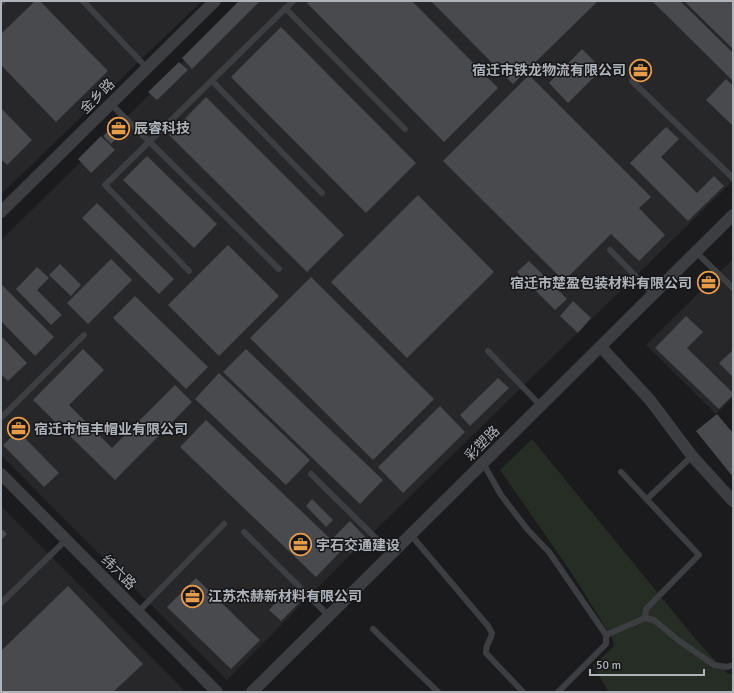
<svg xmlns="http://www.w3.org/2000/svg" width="734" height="693" viewBox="0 0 734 693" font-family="Signika,'Noto Sans SC',sans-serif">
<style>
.built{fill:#27272a}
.green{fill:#252d25}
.building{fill:#484a4d}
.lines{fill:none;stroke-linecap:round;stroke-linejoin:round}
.service{stroke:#3c3e42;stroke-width:6}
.minor{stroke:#3c3e42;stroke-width:12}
.tertiary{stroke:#3c3e42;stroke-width:12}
.labels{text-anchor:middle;stroke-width:3;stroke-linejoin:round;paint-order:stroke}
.poi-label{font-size:14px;font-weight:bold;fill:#afb4bb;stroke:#161618;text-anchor:start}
.street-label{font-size:14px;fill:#afb4bb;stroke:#161618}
</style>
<rect width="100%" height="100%" fill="#1b1b1d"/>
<path class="built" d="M1 1H202L1 194Z
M245 1H733V181L349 556 227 680 64 519 1 455V240Z
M733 259V397L716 414 646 345Z
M1 506 186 692H1Z"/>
<path class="green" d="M532 439 698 642 728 674 733 673V692H609L593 666 614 646 612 638 571 572 500 470Z"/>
<path class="building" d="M35 1H40L108 71 56 122 1 65V34Z
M239 1H260L192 69 182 58Z
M309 1H412L498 88 444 142 307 3Z
M431 1H598L513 84Z
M652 1H680L733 53V81Z
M684 1H733V49Z
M281 27 416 163 366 213 231 77Z
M582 49 602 69 568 103 549 83Z
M179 62 188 70 157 100 148 92Z
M529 75 651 197 639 208 665 235 639 261 611 234 564 281 443 161Z
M726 79 733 86V126L706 100Z
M206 97 344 235 307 272 169 135Z
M1 108 32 140 7 165 1 159Z
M118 122 125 129 111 144 103 136Z
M666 127 679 139 661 157 697 193 714 176 724 186 688 221 630 163Z
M101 136 115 150 91 173 78 159Z
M147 156 217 224 194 248 123 180Z
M418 195 494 272 407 358 331 282Z
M97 203 174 279 159 294 82 218Z
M228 245 279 296 219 356 168 305Z
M111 259 132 280 88 324 67 303Z
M529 261 567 299 555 310 517 272Z
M60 264 81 285 71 296 49 275Z
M37 267 49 278 37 290 62 315 51 325 16 289Z
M311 277 434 399 373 460 250 338Z
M1 284 54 337 35 356 1 321Z
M135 296 208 367 186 389 113 318Z
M573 301 591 318 578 333 560 316Z
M686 316 703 332 687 348 733 393V395L719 409 655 348Z
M1 336 27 363 8 381 1 374Z
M83 349 104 370 69 405 112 448 175 385 192 402 115 480 33 400Z
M246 349 383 480 360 504 223 372Z
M733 350V377L719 363Z
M219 373 310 460 286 485 195 399Z
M498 378 509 388 470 426 460 415Z
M440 406 465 432 403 493 378 467Z
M717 414 733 433V477L696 431Z
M206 420 342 550 316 577 180 447Z
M18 431 59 473 44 487 3 445Z
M312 499 333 520 326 527 306 506Z
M350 521 366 538 350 553 334 537Z
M1 528 7 534 1 540Z
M196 578 260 640 231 669 167 607Z
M68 586 143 664 113 692H1V651Z
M284 594 288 598 291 594 299 603 281 621 269 610Z"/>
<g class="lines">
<path class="service" d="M83 1 147 68
M1 3 3 1
M285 8 405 129
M212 81 322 193
M632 81 733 178
M111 104 279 269
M610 250 653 294
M696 252 733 288
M189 271 105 185 293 1
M488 351 541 406
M1 418 84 335
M483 463 501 495 527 529 549 552 606 635V644L558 692
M621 472 699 555 646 609 645 618
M311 474 392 554
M647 499 692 456
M244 532 329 616
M411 535 488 626 492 633C491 642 485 643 486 653L523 692
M1 603 66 540
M138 612 224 524
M373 629 438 692
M606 635 645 618 654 620 678 640 714 665 727 667 733 665"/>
<path class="minor" d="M1 212 215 1
M601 347 650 400 692 456 733 501
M1 474 217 692"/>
<path class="tertiary" d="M252 692 733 215"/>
</g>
<defs>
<symbol id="office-ring" viewBox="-11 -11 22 22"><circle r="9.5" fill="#161618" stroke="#e69c4b" stroke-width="1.5"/><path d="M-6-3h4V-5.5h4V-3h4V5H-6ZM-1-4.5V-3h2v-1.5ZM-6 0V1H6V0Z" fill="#e69c4b"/></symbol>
</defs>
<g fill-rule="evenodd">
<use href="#office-ring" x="628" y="58" width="25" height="25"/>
<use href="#office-ring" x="106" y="116" width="25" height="25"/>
<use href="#office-ring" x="696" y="270" width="25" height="25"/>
<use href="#office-ring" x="6" y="416" width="25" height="25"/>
<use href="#office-ring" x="288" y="532" width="25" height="25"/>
<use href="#office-ring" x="180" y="584" width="25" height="25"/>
</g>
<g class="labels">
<g class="poi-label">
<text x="626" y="75" text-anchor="end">宿迁市铁龙物流有限公司</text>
<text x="134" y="133">辰睿科技</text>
<text x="692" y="288" text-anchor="end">宿迁市楚盈包装材料有限公司</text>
<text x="34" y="434">宿迁市恒丰帽业有限公司</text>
<text x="316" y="550">宇石交通建设</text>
<text x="208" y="601">江苏杰赫新材料有限公司</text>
</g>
<g class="street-label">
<text transform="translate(97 96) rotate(-45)" y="5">金乡路</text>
<text transform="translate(482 443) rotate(-45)" y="5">彩塑路</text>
<text transform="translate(119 572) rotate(45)" y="5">纬六路</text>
</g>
</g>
<rect width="734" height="693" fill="none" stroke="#afb4bb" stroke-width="4"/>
<path d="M590 669v6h114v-6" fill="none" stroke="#afb4bb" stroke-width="2"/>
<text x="596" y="669" font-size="12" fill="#afb4bb" stroke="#161618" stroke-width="3" paint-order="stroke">50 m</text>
</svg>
